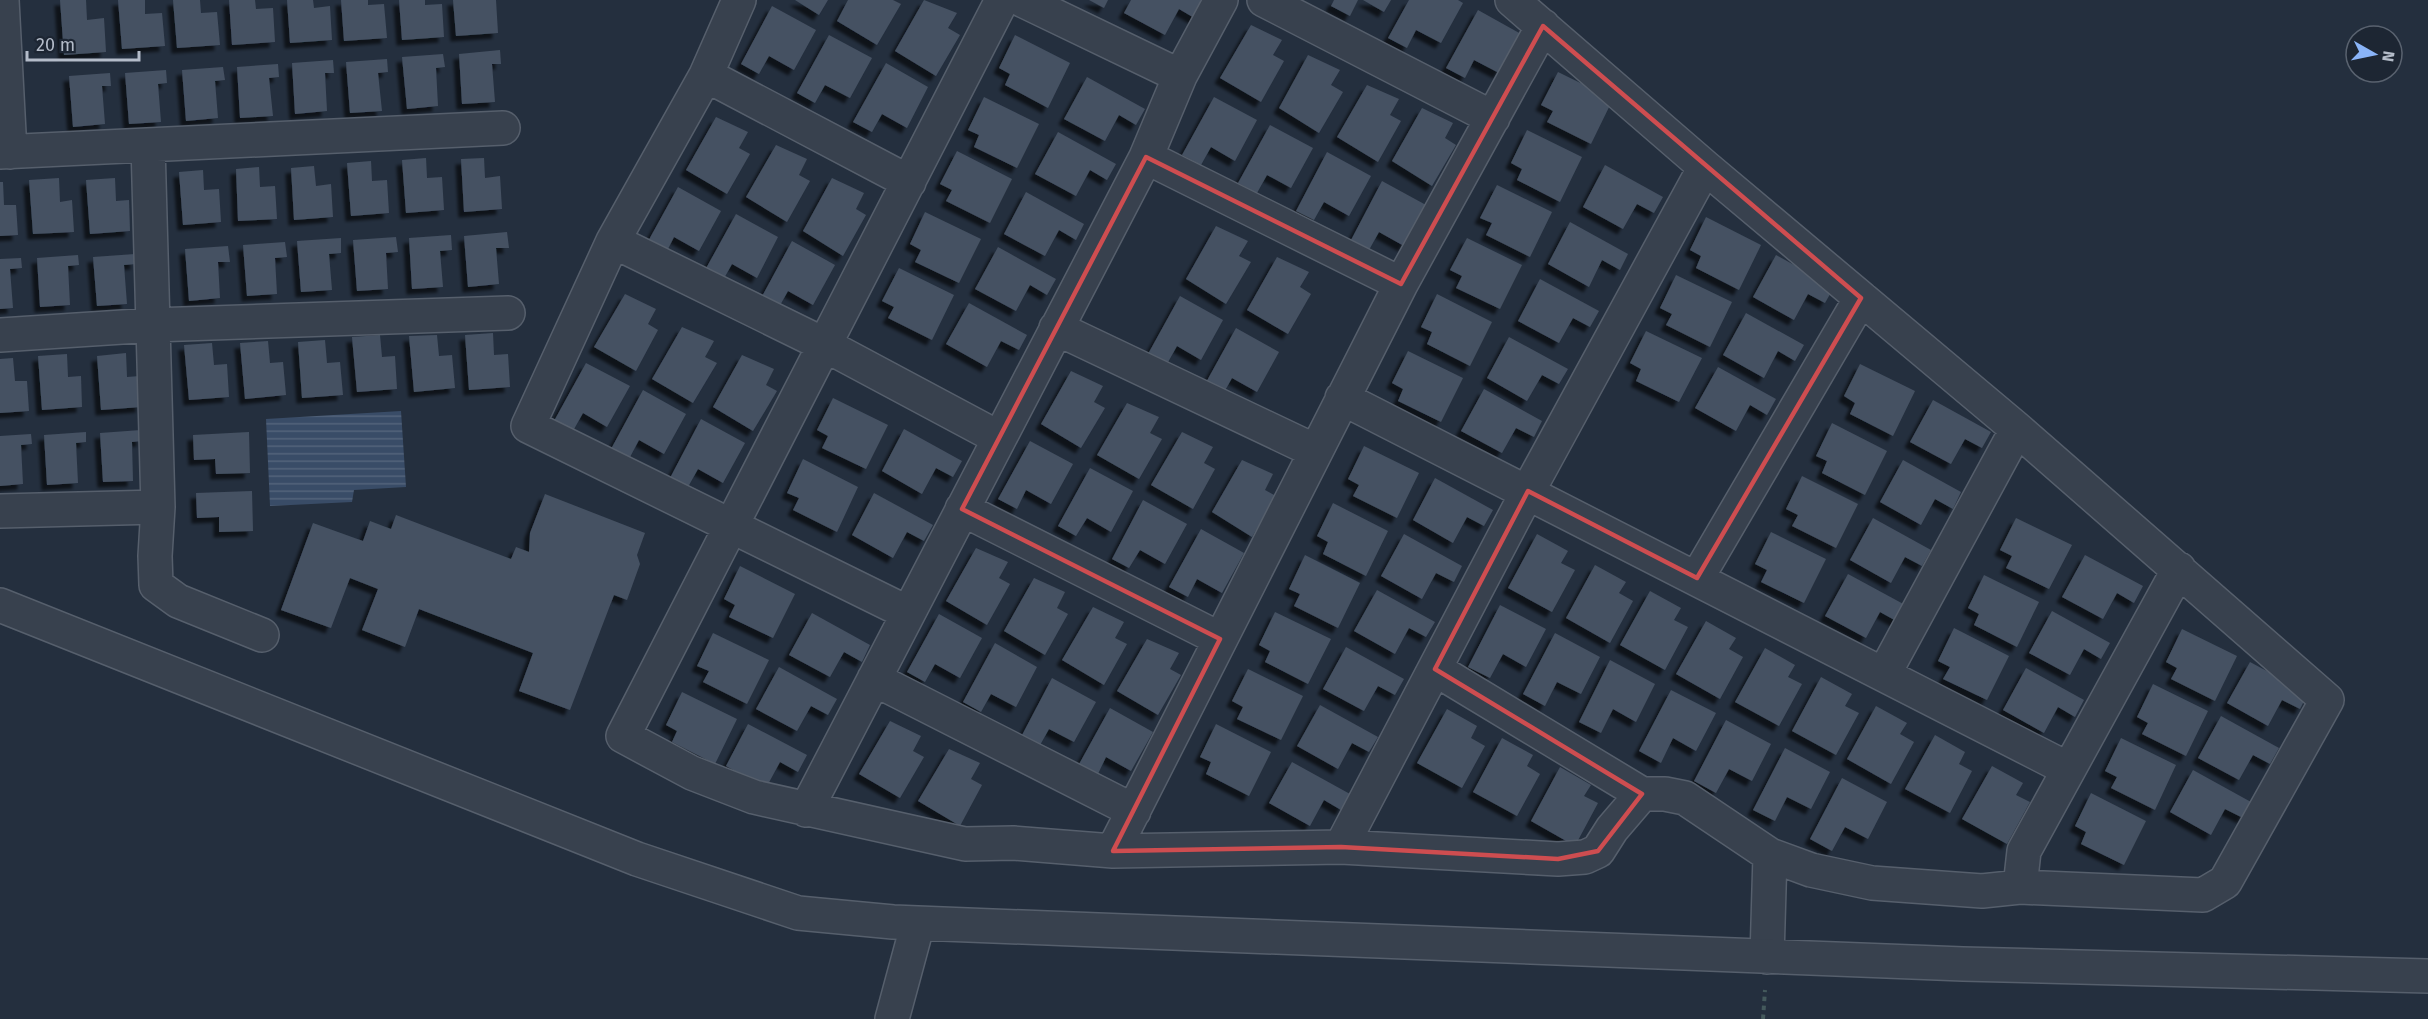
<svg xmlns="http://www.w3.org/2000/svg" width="2428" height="1019" viewBox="0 0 2428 1019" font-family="'Fira Sans',sans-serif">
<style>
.water{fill:url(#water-rules)}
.building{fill:#455162;filter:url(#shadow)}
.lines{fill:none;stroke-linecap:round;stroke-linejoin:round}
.minor-casing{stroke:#565f6c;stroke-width:36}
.path{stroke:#44595c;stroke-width:4;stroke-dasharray:4.5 4.5;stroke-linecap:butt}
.minor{stroke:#38414e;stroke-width:33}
.marked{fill:none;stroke:#ce4d50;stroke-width:4.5;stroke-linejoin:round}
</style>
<defs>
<pattern id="water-rules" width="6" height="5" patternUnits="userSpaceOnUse" patternTransform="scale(1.5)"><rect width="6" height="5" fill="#394c67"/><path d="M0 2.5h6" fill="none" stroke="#53647b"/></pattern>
<filter id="shadow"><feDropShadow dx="-5.5" dy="5.5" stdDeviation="1.5" flood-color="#0009"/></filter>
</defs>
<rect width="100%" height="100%" fill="#242f3e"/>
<path class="water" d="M401 411 406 487 354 490 352 502 270 506 266 419Z"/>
<path class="building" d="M60 0H86L87 20 104 18 106 52 64 55Z
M118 0H145V14L162 13 165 46 122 49Z
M173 0H200L201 13 217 12 220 45 177 48Z
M229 0H255L256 9 273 8 275 42 232 45Z
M287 0H313L314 8 330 6 332 40 290 43Z
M341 0H368V5L384 4 387 38 344 41Z
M399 0H425V5L442 4 444 37 402 40Z
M453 0H496L498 33 456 36Z
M795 0H828L819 15Z
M848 0H893L901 4 877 45 837 21Z
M924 0 957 13 948 28 960 35 936 76 895 51Z
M1089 0H1108L1104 8Z
M1131 0H1200L1205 3 1196 19 1179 9 1165 35 1124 13Z
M1334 0H1358L1350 16 1331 6Z
M1363 0H1391L1384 12Z
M1409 0H1458L1463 3 1441 43 1416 30 1407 48 1388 38Z
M772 6 816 30 794 70 769 56 759 74 741 64Z
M1478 10 1521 34 1499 73 1474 60 1465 78 1446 68Z
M1251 25 1282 40 1273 55 1284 61 1261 102 1220 78Z
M829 35 872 58 850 98 825 85 815 103 797 93Z
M1015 35 1070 63 1048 108 1005 85 1010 74 999 68Z
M500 50 501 64H492L495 102 462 104 459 54Z
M443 54 445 67 436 68 438 106 407 109 402 57Z
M1308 55 1340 70 1331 85 1343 92 1319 133 1279 108Z
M387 59 388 72 378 73 382 111 350 113 346 62Z
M333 60 334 73H325L327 111 295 114 292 63Z
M886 63 928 87 907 128 882 114 872 132 853 122Z
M278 64 279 77 269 78 273 116 240 118 237 67Z
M223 67 225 80 215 81 218 118 186 121 182 70Z
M166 70 167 83 158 84 161 122 129 124 125 73Z
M1558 72 1613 99 1591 144 1547 122 1553 111 1541 105Z
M110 73 111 86H102L105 124 73 127 69 76Z
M1087 77 1145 109 1136 125 1119 115 1105 141 1064 119Z
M1367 85 1399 99 1390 115 1401 121 1378 162 1337 137Z
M984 97 1039 124 1017 168 974 147 979 135 968 130Z
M1214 97 1257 120 1235 161 1211 147 1201 165 1182 155Z
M1422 108 1453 123 1445 138 1456 145 1432 186 1392 161Z
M716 117 748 132 739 148 750 154 727 194 686 170Z
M1270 125 1313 148 1291 188 1267 175 1257 193 1238 183Z
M1527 130 1582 157 1560 202 1517 180 1522 169 1511 163Z
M1058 132 1116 164 1107 180 1090 170 1076 196 1035 174Z
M776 145 807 159 799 175 810 181 787 222 746 197Z
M957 151 1012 179 990 223 946 201 952 190 940 184Z
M1327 152 1371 176 1349 216 1324 202 1314 220 1296 211Z
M426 158 427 178 442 177 444 210 406 213 402 160Z
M484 158 485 178 500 176 502 209 464 212 461 159Z
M371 161 372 181 387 180 389 213 351 216 347 163Z
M1605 165 1663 197 1654 213 1637 204 1623 229 1583 207Z
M314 166 316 186 331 184 333 217 294 220 291 168Z
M259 167 260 187 275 186 277 219 238 221 236 169Z
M203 170 204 190 219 189 221 222 183 225 179 172Z
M59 178 60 202 72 200 74 232 33 234 29 180Z
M115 178 116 201 129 200 130 231 90 234 86 180Z
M832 178 864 193 856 209 866 215 843 256 803 231Z
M1382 181 1426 205 1404 246 1379 232 1369 250 1351 240Z
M0 182H3L4 205H16L18 235 0 236Z
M1497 185 1552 212 1530 257 1486 235 1492 223 1480 218Z
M678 187 721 211 699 251 674 237 665 255 646 245Z
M1026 192 1084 224 1076 240 1059 230 1045 256 1004 234Z
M925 212 981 239 959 283 915 262 921 250 910 244Z
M736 214 778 237 757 278 732 264 722 282 704 272Z
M1706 217 1761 245 1739 290 1696 268 1701 256 1690 250Z
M1570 222 1628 254 1620 270 1602 260 1589 287 1548 264Z
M1216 226 1248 241 1239 256 1251 262 1226 304 1186 279Z
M507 232 509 248H496L499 284 468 287 464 236Z
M451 235 452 250 440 251 443 287 412 289 409 238Z
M396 237 398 252 386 253 388 289 357 291 353 240Z
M341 238V253L329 254 332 290 301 292 297 241Z
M1467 238 1522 265 1500 309 1456 288 1462 276 1450 270Z
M792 241 835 265 813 305 788 291 778 309 760 300Z
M285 242 287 257 275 258 277 294 247 296 243 245Z
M228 246 230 262H218L220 298 189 301 185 249Z
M998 247 1056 279 1047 295 1030 285 1016 311 975 289Z
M135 254 136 264 124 265 127 304 97 306 93 257Z
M78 255 79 265 68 266 70 305 40 307 37 258Z
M1776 255 1834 287 1825 303 1808 294 1794 320 1753 297Z
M1277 257 1309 272 1300 287 1311 294 1288 334 1247 310Z
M21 258 22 268 10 269 13 308 0 309V259Z
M899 268 954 295 932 340 888 318 894 307 882 301Z
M1676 275 1732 302 1710 347 1666 325 1672 314 1660 308Z
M1540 279 1599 311 1590 327 1573 318 1559 343 1518 321Z
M625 294 656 309 648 324 658 330 636 371 594 347Z
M1437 294 1492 322 1470 366 1427 344 1432 332 1421 327Z
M1180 296 1223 320 1201 360 1177 346 1167 364 1148 354Z
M969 303 1027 335 1019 350 1001 341 987 367 946 344Z
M1746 313 1804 345 1795 361 1778 351 1764 378 1723 355Z
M682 327 714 341 705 357 717 363 693 403 652 379Z
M1236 328 1279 352 1257 392 1232 378 1222 396 1204 386Z
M1646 331 1702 358 1679 402 1636 381 1641 369 1630 363Z
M493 333 494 355 508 354 510 387 469 390 465 335Z
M380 335 382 357 395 356 397 389 357 392 352 337Z
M437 335 439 356 452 355 455 388 414 392 409 336Z
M1509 337 1568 369 1559 384 1542 375 1527 401 1487 378Z
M325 340 327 363 340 362 343 395 302 398 298 342Z
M268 341 270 363 283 362 286 395 245 399 240 343Z
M212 343 214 365 227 364 229 397 189 400 184 345Z
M1408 351 1463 378 1441 422 1398 401 1403 389 1392 383Z
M126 353 127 377 140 376 141 407 101 410 97 356Z
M67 354 68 377 81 376 82 407 42 410 38 356Z
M742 355 774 369 766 385 777 391 753 431 713 407Z
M13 358 15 381H27L29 411 0 413V359Z
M586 363 630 386 607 427 583 413 573 431 554 421Z
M1860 364 1915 391 1893 436 1850 414 1855 403 1844 396Z
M1718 367 1776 399 1767 415 1750 405 1736 431 1695 408Z
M1071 371 1103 386 1094 402 1105 408 1081 448 1041 424Z
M1484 389 1542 421 1534 437 1516 428 1502 453 1461 431Z
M643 390 686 414 664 454 639 440 629 459 611 449Z
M833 398 888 425 866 469 822 448 828 436 817 430Z
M1933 400 1991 432 1982 448 1965 439 1951 464 1910 442Z
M1127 403 1159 417 1150 433 1162 439 1139 479 1097 455Z
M701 419 745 443 723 483 698 469 688 487 670 478Z
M1832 423 1887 451 1865 495 1822 473 1827 461 1816 456Z
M904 429 962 461 953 477 936 468 922 494 882 471Z
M141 430 142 441 132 442 133 481 103 482 100 433Z
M86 432V442L76 443 78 483 47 485 44 435Z
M249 432 250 473 216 474 215 459 194 460 193 435Z
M1182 432 1213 447 1204 463 1215 469 1193 509 1151 485Z
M31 434 32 444 21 445 23 484 0 486V436Z
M1030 441 1073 464 1051 504 1026 490 1017 509 998 499Z
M1364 446 1419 473 1397 518 1353 496 1359 485 1348 479Z
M803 459 858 487 837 532 793 510 799 498 787 493Z
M1242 460 1273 474 1265 490 1276 496 1252 537 1212 512Z
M1903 460 1961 492 1953 509 1935 499 1921 525 1880 502Z
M1090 468 1133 491 1111 532 1087 518 1076 536 1058 526Z
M1802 476 1858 504 1836 548 1792 526 1798 515 1786 509Z
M1435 478 1493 510 1484 526 1467 517 1453 543 1413 520Z
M252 491 253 531 219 532V517L197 518 196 493Z
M874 493 933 525 924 541 907 532 893 558 852 535Z
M545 494 645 533 637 555 640 564 627 600 614 595 570 710 519 691 533 653 419 609 405 647 362 630 378 589 350 578 331 628 281 610 313 523 363 541 370 521 391 529 396 515 511 559 516 547 529 552 530 533Z
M1143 500 1187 524 1165 564 1140 550 1129 568 1112 559Z
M1333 503 1388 531 1366 576 1323 554 1328 542 1317 536Z
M1873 518 1931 550 1922 566 1905 557 1891 583 1850 560Z
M2016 518 2072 545 2049 589 2006 568 2012 556 2000 550Z
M1201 529 1244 553 1222 593 1197 579 1188 597 1169 587Z
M1771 532 1826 559 1804 603 1761 582 1767 570 1755 564Z
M1404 534 1462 566 1454 582 1436 573 1422 599 1381 576Z
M1537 534 1568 551 1561 563 1575 570 1552 612 1508 588Z
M976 548 1008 562 999 578 1010 584 987 625 946 601Z
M1305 555 1360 583 1338 628 1294 606 1300 594 1289 589Z
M2085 555 2143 586 2134 603 2117 593 2103 619 2062 597Z
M1595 565 1626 582 1619 593 1633 601 1610 643 1566 618Z
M740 566 795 594 773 638 729 617 735 605 724 599Z
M1848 574 1907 606 1898 622 1880 612 1866 638 1825 616Z
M1984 575 2039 602 2017 647 1974 625 1979 614 1968 608Z
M1034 578 1065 592 1057 608 1068 614 1045 655 1004 631Z
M1377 590 1435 622 1426 637 1409 628 1395 654 1354 631Z
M1650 591 1681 608 1674 620 1688 627 1665 670 1620 645Z
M1500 605 1546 629 1526 667 1503 654 1490 678 1468 667Z
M1093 607 1124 622 1115 638 1127 644 1104 685 1062 660Z
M2052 611 2110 643 2101 659 2084 649 2070 675 2029 653Z
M1275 612 1331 639 1308 684 1265 662 1270 651 1259 645Z
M812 613 870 645 862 662 844 652 830 677 789 655Z
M939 614 982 638 960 678 935 664 925 682 907 672Z
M1706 621 1736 638 1729 649 1743 657 1720 699 1676 674Z
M1954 628 2009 656 1987 700 1943 679 1950 667 1938 661Z
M2182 629 2237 656 2215 701 2171 679 2177 668 2166 662Z
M713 633 769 660 747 704 703 682 709 671 697 666Z
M1555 633 1600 657 1581 694 1557 682 1545 706 1523 694Z
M1147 639 1179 653 1170 669 1181 675 1158 715 1117 691Z
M995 643 1037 667 1016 707 991 694 981 712 963 702Z
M1346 647 1404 679 1395 695 1378 686 1364 711 1323 689Z
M1765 648 1795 665 1788 677 1802 684 1779 726 1735 702Z
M1610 660 1655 684 1636 722 1613 709 1601 733 1579 722Z
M2250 662 2308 693 2300 709 2282 700 2268 726 2227 703Z
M779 667 837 699 828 715 811 706 797 731 756 709Z
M2026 668 2084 700 2075 717 2058 707 2044 733 2003 710Z
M1248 669 1303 696 1281 740 1237 719 1243 707 1232 701Z
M1821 677 1852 694 1845 706 1859 713 1836 755 1792 731Z
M1052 678 1096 702 1074 742 1049 729 1039 747 1021 737Z
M2153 684 2208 711 2186 756 2142 734 2148 723 2137 717Z
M1671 690 1716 713 1696 751 1673 738 1661 763 1639 751Z
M682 692 737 719 715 764 672 742 677 731 666 725Z
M1320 705 1378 737 1369 752 1352 743 1338 769 1297 746Z
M1876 706 1907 723 1900 734 1914 742 1891 784 1847 759Z
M1110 708 1153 732 1131 771 1106 757 1097 776 1078 766Z
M1447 709 1477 726 1471 738 1485 746 1462 788 1417 763Z
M2221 716 2279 748 2270 764 2253 755 2239 780 2198 758Z
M1726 720 1771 744 1752 781 1729 769 1716 793 1694 781Z
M890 721 921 736 913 751 924 757 900 798 859 774Z
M748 724 807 755 798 772 780 762 766 788 726 766Z
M1216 724 1271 752 1249 796 1206 774 1211 762 1200 757Z
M1935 735 1965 752 1959 764 1972 771 1950 813 1905 789Z
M1502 738 1533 755 1527 766 1540 774 1517 816 1473 792Z
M2121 738 2176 765 2155 810 2111 788 2117 777 2105 771Z
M1785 748 1830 772 1811 809 1787 797 1775 821 1753 810Z
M949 749 980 763 971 779 982 785 960 826 918 801Z
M1292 762 1350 794 1341 810 1324 800 1310 826 1269 803Z
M1992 766 2023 783 2016 795 2030 802 2007 844 1962 819Z
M1560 767 1591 785 1584 796 1598 803 1575 846 1531 821Z
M2193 770 2251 802 2243 818 2225 809 2211 835 2170 812Z
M1842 778 1887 802 1868 839 1845 827 1832 851 1810 839Z
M2091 793 2146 821 2124 865 2081 844 2086 832 2075 826Z"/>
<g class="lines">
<defs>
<path id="minor" d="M2 0 10 152
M739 0 706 75 613 241 528 426 908 613
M1002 0 623 736 692 773 754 797 965 844 1013 843 1113 851 1341 847 1558 859 1585 857 1598 851 1612 829 1642 794H1665L1685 798 1770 855 1811 870 1872 883 1982 891 2020 887 2203 895 2225 882 2327 700 2017 429 1705 167 1512 0
M1022 0 1180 76
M1264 0 1493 118
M706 75 909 182
M148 145 158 507
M0 152 503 128
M1146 157 1401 284
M613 241 825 345 999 438
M1056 328 1315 451
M0 335 153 325 508 313
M1342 398 2068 769
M962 509 1220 639
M0 511 158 507 155 556 156 585 178 601 262 635
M1697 578 1861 298
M0 605 637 859 798 913 893 922 1963 964 2428 976
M1435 669 1642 794
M1884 674 2017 429
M874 679 1134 811
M806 810 1146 157 1180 76 1221 0
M1341 847 1528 491 1705 167
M1113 851 1401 284 1543 26
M2020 887 2024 851 2179 569
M1767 957 1770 855
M892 1019 918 923"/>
</defs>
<use href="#minor" class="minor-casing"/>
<path class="path" d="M1763 1019 1765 990"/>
<use href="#minor" class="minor"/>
</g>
<path class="marked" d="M1543 26 1861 298 1697 578 1528 491 1435 669 1642 794 1598 851 1558 859 1341 847 1113 851 1220 639 962 509 1146 157 1401 284Z"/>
<g transform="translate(2374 54) rotate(99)"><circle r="28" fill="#1d2633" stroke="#59626f" stroke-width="1.5"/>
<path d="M0-4.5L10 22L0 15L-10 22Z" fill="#8ab4f8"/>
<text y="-9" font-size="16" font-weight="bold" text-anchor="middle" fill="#b4bcc9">N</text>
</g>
<path d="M27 51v9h112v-9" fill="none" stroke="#b4bcc9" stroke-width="3"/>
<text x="36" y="51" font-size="18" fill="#b4bcc9" stroke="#1d2633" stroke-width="4.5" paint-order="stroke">20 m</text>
</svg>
